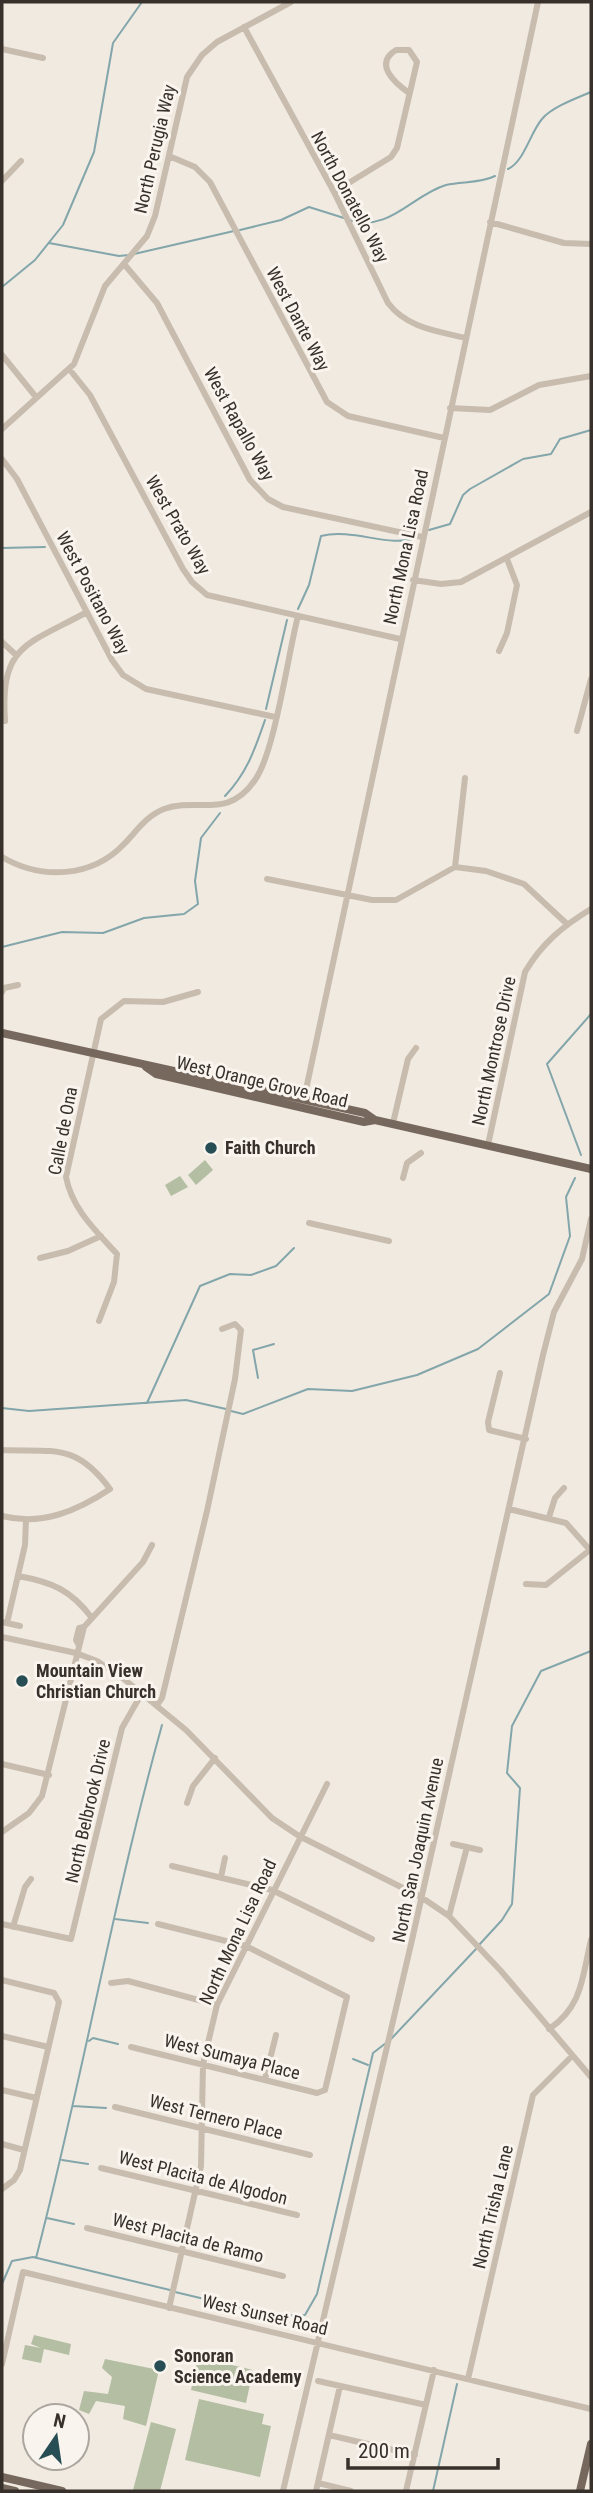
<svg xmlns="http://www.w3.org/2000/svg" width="593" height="2493" viewBox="0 0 593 2493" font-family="'Roboto Condensed',sans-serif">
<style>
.green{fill:#b3bea2}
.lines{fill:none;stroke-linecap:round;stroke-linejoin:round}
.stream{stroke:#83a6ab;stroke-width:2}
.minor{stroke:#c8bcae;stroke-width:6}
.major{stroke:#77685e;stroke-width:8}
.poi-dot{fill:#264e54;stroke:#f9f4ed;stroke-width:2.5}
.labels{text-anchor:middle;stroke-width:6;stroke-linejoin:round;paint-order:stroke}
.street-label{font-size:18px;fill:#37302b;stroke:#f9f4ed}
.poi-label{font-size:18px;font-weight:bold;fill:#37302b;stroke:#f9f4ed;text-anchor:start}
</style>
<rect width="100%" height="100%" fill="#f1eae1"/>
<path class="green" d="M205 1160 213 1170 196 1185 188 1175Z
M180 1176 188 1187 171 1196 165 1185Z
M34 2335 71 2344 69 2355 44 2349 41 2363 22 2359 25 2345 41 2348 31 2344Z
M198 2357 253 2370 246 2403 191 2390Z
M105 2359 159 2370 146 2426 123 2419 125 2406 96 2401 89 2414 79 2410 84 2391 108 2394 112 2377 102 2368Z
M199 2399 264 2414 262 2424 271 2426 260 2477 185 2460Z
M151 2422 176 2429 160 2491 133 2490Z"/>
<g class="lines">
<path class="stream" d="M508 169C524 162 530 133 542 119 552 107 577 98 591 92
M349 220C389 233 412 195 446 185 462 181 479 184 495 176
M240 230 281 220 309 207 344 218
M49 243 119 256 129 255
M134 254 234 231
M2 287 35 260 63 225 94 152 113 43 142 2
M429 530 450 524 463 495 470 489 523 459 551 454 560 439 591 430
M2 548 45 547
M298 609 309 585 321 536C353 528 390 548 415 538
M266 709 287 620
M225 796C247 773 255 749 265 720
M2 947 62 932 103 933 144 918 184 914 198 904 195 881 201 838 220 813
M581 1155 547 1064 591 1014
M258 1378 253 1350 274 1344
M147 1403 200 1286 230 1274 251 1275 276 1266 294 1248
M2 1408 29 1411 186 1400 226 1409
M231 1411 243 1414 308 1389 352 1391 417 1375 478 1349 549 1294 570 1236 566 1197 575 1178
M115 1919 148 1923
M479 1945 502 1920 512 1904 520 1788 507 1773 512 1726 541 1671 591 1651
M391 2039 476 1949
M89 2041 93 2038 118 2044
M353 2059 368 2065
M73 2106 106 2108
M62 2160 88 2164
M47 2218 74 2224
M36 2258C82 2081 113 1901 162 1725
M2 2284 12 2261 33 2257 170 2290
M175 2292 276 2316 305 2315 317 2294 373 2053 386 2043
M433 2491 457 2384"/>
<path class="minor" d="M244 27 334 192 388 303C407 328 437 331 466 338
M2 49 43 58
M169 156 195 167 210 182 327 402 348 416 444 438
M2 181 21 161
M334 192 391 157 397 148 417 62 409 50H396C373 64 395 83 409 93
M490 222 564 243 591 244
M124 264 157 303 250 480 268 499 283 507 422 537
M2 355 36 397
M70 370 90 395 183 569 192 582 207 595 400 639
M450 408 490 410 539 385 591 376
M2 429 74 364 105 286 147 236 155 216 187 77 202 55 217 42 291 2
M2 459 17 479 112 660 123 675 146 689 275 717
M413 580 441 584 461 582 591 512
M2 642 16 655
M499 651 507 633 517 585 507 559
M5 721C0 644 27 645 87 612
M577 731 591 679
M2 857C41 880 92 878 124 844 136 832 146 816 164 809 198 797 228 820 255 780 275 752 288 654 298 616
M455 867 465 778
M267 879 372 900H396L455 867 486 871 524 884 567 924
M2 992 4 988 18 985
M304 1099 538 2
M393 1123 408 1059 416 1048
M488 1145 525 972C542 943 563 926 591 909
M403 1178 407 1163 421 1153
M309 1223 389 1241
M40 1258 68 1251 101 1236
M99 1321 114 1282 117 1254C96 1231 72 1209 66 1177L101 1019 124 1001 163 1002 198 992
M500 1373 488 1422 489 1430 526 1439
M2 1450C55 1452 76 1443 110 1489 77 1511 42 1526 2 1516
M509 1509 566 1523 590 1550
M549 1517 555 1498 564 1488
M18 1576C52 1582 71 1590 92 1618
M526 1584 546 1585 591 1549
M2 1622 20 1626
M7 1623 25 1545 26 1520
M2 1637 76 1653 97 1661 124 1679 186 1730 272 1818 299 1836 421 1897 449 1916 501 1971 591 2077
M79 1646 76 1640 79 1628 84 1627 143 1562 152 1545
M157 1705 162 1698 207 1511 235 1379 241 1330 235 1324 222 1329
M2 1764 49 1775
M187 1803 193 1786 215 1758
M2 1832 29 1813 42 1796 84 1627
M453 1844 480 1850
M172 1866 272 1890 372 1939
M221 1877 225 1858
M449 1916 467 1847
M2 1924 71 1939
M158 1924 246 1946 347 1997
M13 1927 25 1887 31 1879
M71 1939 122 1728 142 1693
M2 1980 54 1993 59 2002 20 2170 14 2180 2 2189
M111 1983 128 1981 217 2005
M549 2029C583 2006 582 1977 591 1940
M2 2036 48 2047
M131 2047 317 2093 325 2090
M265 2079 276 2035
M2 2090 36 2098
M325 2090 347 1997
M115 2107 310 2155
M2 2144 24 2150
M101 2168 297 2215
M87 2228 283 2276
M169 2308 201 2166 203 2064 217 2005 327 1784
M2 2364 23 2272 591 2409
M468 2379 533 2095 572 2056
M318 2381 426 2405
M329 2435 415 2455
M318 2483 351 2491
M283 2491 412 1940 543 1355 554 1312 582 1259 591 1219
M316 2491 340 2386
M406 2491 434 2370"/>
<path class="major" d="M2 1033 365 1113 375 1120 591 1169
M146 1067 156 1074 364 1122 375 1120
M2 2477 62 2491
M2 2488 15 2491
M580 2491 591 2444"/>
</g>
<g class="poi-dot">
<circle cx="211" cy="1148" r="7"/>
<circle cx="22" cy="1681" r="7"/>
<circle cx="160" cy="2366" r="7"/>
</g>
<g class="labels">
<g class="street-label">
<text transform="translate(155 149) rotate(-77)" y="6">North Perugia Way</text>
<text transform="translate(350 197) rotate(62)" y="6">North Donatello Way</text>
<text transform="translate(298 319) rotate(62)" y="6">West Dante Way</text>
<text transform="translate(239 424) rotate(61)" y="6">West Rapallo Way</text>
<text transform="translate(178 525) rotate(60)" y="6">West Prato Way</text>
<text transform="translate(406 547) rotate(-78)" y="6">North Mona Lisa Road</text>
<text transform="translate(93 593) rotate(62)" y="6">West Positano Way</text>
<text transform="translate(494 1051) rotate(-78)" y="6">North Montrose Drive</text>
<text transform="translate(262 1082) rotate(13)" y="6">West Orange Grove Road</text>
<text transform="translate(63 1131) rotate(-79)" y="6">Calle de Ona</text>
<text transform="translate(88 1811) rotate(-77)" y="6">North Belbrook Drive</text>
<text transform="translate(418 1850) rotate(-78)" y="6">North San Joaquin Avenue</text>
<text transform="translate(238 1932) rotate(-65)" y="6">North Mona Lisa Road</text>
<text transform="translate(232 2057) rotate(14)" y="6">West Sumaya Place</text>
<text transform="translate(216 2117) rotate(14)" y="6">West Ternero Place</text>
<text transform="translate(203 2178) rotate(14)" y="6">West Placita de Algodon</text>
<text transform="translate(493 2207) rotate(-77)" y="6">North Trisha Lane</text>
<text transform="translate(188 2238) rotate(14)" y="6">West Placita de Ramo</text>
<text transform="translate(265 2315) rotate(13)" y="6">West Sunset Road</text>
</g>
<g class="poi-label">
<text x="225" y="1154">Faith Church</text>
<text x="36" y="1677">Mountain View<tspan x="36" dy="21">Christian Church</tspan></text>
<text x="174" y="2362">Sonoran<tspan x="174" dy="21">Science Academy</tspan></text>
</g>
</g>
<rect width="593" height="2493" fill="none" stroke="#37302b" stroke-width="7"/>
<g transform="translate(56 2437) rotate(13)"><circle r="33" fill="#f9f4ed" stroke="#aba69f" stroke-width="2"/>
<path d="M0-5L12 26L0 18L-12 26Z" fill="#264e54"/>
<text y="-10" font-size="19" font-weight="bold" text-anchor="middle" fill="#37302b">N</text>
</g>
<path d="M348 2458v10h150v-10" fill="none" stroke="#37302b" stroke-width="3.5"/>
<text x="358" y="2458" font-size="21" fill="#37302b" stroke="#f9f4ed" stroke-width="5" paint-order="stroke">200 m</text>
</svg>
